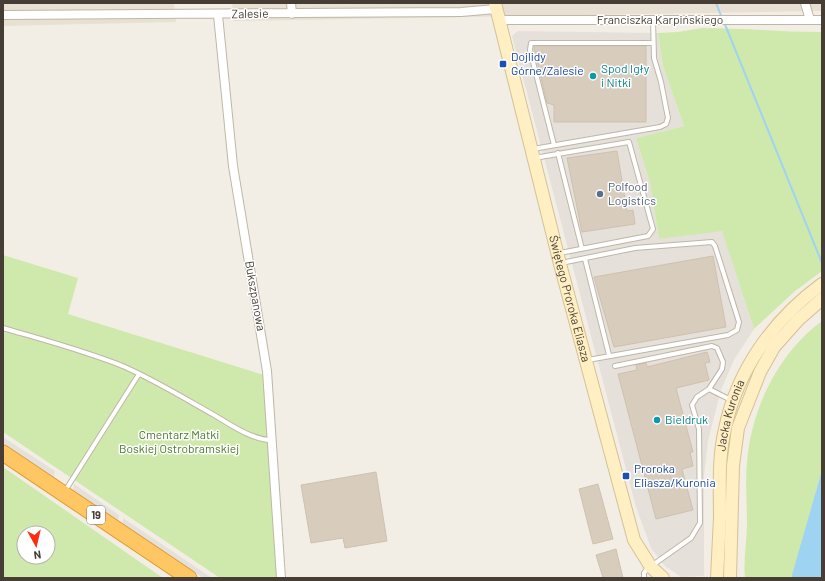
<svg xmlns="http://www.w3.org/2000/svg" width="825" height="581" viewBox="0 0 825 581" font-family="Barlow,sans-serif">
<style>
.residential{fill:#e7e0d3}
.industrial{fill:#e5e0da}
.green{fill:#cfe9ac;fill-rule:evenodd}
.parking{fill:#e4e1dd}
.water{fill:#9ed3f2}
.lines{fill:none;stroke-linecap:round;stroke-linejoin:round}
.stream{stroke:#9ed3f2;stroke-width:2}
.building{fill:#d8ccbd;stroke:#d0c1ad}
.lane-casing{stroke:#bfb6a7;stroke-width:6}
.street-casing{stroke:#bfb6a7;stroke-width:10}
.secondary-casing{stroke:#d5c293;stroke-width:14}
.highway-casing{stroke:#e29b2f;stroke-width:17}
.lane{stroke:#fff;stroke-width:4}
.street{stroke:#fff;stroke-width:8}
.secondary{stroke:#ffefc3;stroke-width:12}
.highway{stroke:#ffc764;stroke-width:15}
.transit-dot{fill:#1a4fb4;stroke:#fff;stroke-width:1.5}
.culture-dot{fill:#0f9aa8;stroke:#fff;stroke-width:1.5}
.service-dot{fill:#5c6f8a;stroke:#fff;stroke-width:1.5}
.labels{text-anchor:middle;stroke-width:3;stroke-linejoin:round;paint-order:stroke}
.shield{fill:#fff;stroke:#7e7871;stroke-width:1}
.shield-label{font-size:11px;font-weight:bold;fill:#463e34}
.street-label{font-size:12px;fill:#463e34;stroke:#fff}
.transit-label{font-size:12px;fill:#164399;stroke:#fff;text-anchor:start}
.culture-label{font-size:12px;fill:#0d838f;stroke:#fff;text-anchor:start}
.service-label{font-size:12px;fill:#4e5e75;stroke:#fff;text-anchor:start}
.park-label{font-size:12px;fill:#487926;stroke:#fff}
</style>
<rect width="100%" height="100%" fill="#f3eee5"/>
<path class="residential" d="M3 3H174L176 22 3 26Z
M232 3H822V11L234 21Z"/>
<path class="industrial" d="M518 31 658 33 663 66 684 126 636 138 650 183 659 239 722 230 754 329 734 360 721 390 708 441 704 476V576L681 577 665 566 651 548 636 507 512 36Z"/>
<path class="green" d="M702 28C742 28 782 32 822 32V271L794 292 754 329 722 231 659 239 650 183 636 138 684 126 663 66 658 33 678 32Z
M3 255 78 278 68 314 264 375 278 578H220L3 432Z
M822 321V470L792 578H745C743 560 747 541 747 523 747 503 745 482 747 462 751 409 779 352 822 321Z
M3 467 163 578H3ZM24 533H48V557H24Z"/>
<path class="parking" d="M3 437 55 471 54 478 3 444Z
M74 484 119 515 118 521 73 490Z
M123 518 212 578H203L123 524Z"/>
<path class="water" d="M822 470V578H792V575Z"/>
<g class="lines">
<path class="stream" d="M716 3 722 18
M724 22 822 263"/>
</g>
<path class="building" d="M535 46H646V122H554V105L547 103 534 48Z
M617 151 627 211 633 210 635 224 582 232 567 158Z
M713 256 726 327 614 347 594 277Z
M707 352 710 362 705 363 709 380 676 388 693 452H690L693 466 682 469 693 510 656 519 618 374 637 370 636 365 646 363 647 367Z
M376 472 387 541 345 548 343 538 311 543 301 485Z
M598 484 613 539 593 544 579 489Z
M616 549 623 578H603L596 555Z"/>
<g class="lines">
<defs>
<path id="lane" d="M554 145 530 50 531 43H653
M533 149 660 127 666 124 668 118 661 82 654 58 653 20
M558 153 582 249
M534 158 629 142 653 229 648 236 560 253
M585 259 609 355
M561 263 635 248 712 242 715 246 739 322 737 330 728 335 588 360
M3 328C44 340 86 351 125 367 156 381 184 398 214 415 231 425 252 440 272 440
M615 366 712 346 717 348 723 362 722 369 709 389 697 397 692 405 699 429 700 523 691 538 647 569 644 573V578
M709 389 731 400
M65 491 139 374"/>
<path id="street" d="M291 3 292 14
M805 3 810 20
M3 15 461 12 496 9
M218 15 233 166 267 371 281 578
M499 20H822"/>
<g id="secondary">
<path id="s1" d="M495 3 560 264 634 540 651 567 663 578"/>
<path id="s2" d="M717 578C718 558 719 537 720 517 720 488 718 458 725 429 737 370 774 319 822 284"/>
<path d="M730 578 733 466 738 428 760 372 774 347 798 320 822 299"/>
</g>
<path id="highway" d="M3 453 189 578"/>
</defs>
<use href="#lane" class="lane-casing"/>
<use href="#street" class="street-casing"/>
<use href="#secondary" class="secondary-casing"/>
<use href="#highway" class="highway-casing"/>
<use href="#lane" class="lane"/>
<use href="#street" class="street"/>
<use href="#secondary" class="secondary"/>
<use href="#highway" class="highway"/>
</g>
<g class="transit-dot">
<rect x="499" y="60" width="8" height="8" rx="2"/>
<rect x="622" y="472" width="8" height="8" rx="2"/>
</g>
<g class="culture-dot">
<circle cx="593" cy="76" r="4"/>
<circle cx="657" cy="420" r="4"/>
</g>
<circle class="service-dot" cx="600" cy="194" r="4"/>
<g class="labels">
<rect class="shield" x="87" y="506" width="18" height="18" rx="3"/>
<g class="shield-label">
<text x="96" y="519">19</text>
</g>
<g class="street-label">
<text transform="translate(250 14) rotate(-1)" y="4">Zalesie</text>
<text x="660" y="24">Franciszka Karpińskiego</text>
<text transform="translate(255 296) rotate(80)" y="4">Bukszpanowa</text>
<text dy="4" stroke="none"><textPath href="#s1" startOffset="305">Świętego Proroka Eliasza</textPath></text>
<text dy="4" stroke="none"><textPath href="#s2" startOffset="164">Jacka Kuronia</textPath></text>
</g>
<g class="transit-label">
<text x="511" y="61">Dojlidy<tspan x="511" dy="14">Górne/Zalesie</tspan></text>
<text x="634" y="473">Proroka<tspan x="634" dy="14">Eliasza/Kuronia</tspan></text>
</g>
<g class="culture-label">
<text x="601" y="73">Spod Igły<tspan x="601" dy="14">i Nitki</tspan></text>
<text x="665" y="424">Bieldruk</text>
</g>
<g class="service-label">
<text x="608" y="191">Polfood<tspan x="608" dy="14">Logistics</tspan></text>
</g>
<g class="park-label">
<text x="179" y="439">Cmentarz Matki<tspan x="179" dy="14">Boskiej Ostrobramskiej</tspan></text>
</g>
</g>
<rect width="825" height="581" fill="none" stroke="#463e34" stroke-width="8"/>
<g transform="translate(36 545) rotate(172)"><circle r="19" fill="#ffffff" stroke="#b5b2ae"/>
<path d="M0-3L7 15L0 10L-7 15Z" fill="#ff2d10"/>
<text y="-6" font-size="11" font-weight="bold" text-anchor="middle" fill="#463e34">N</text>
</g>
</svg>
